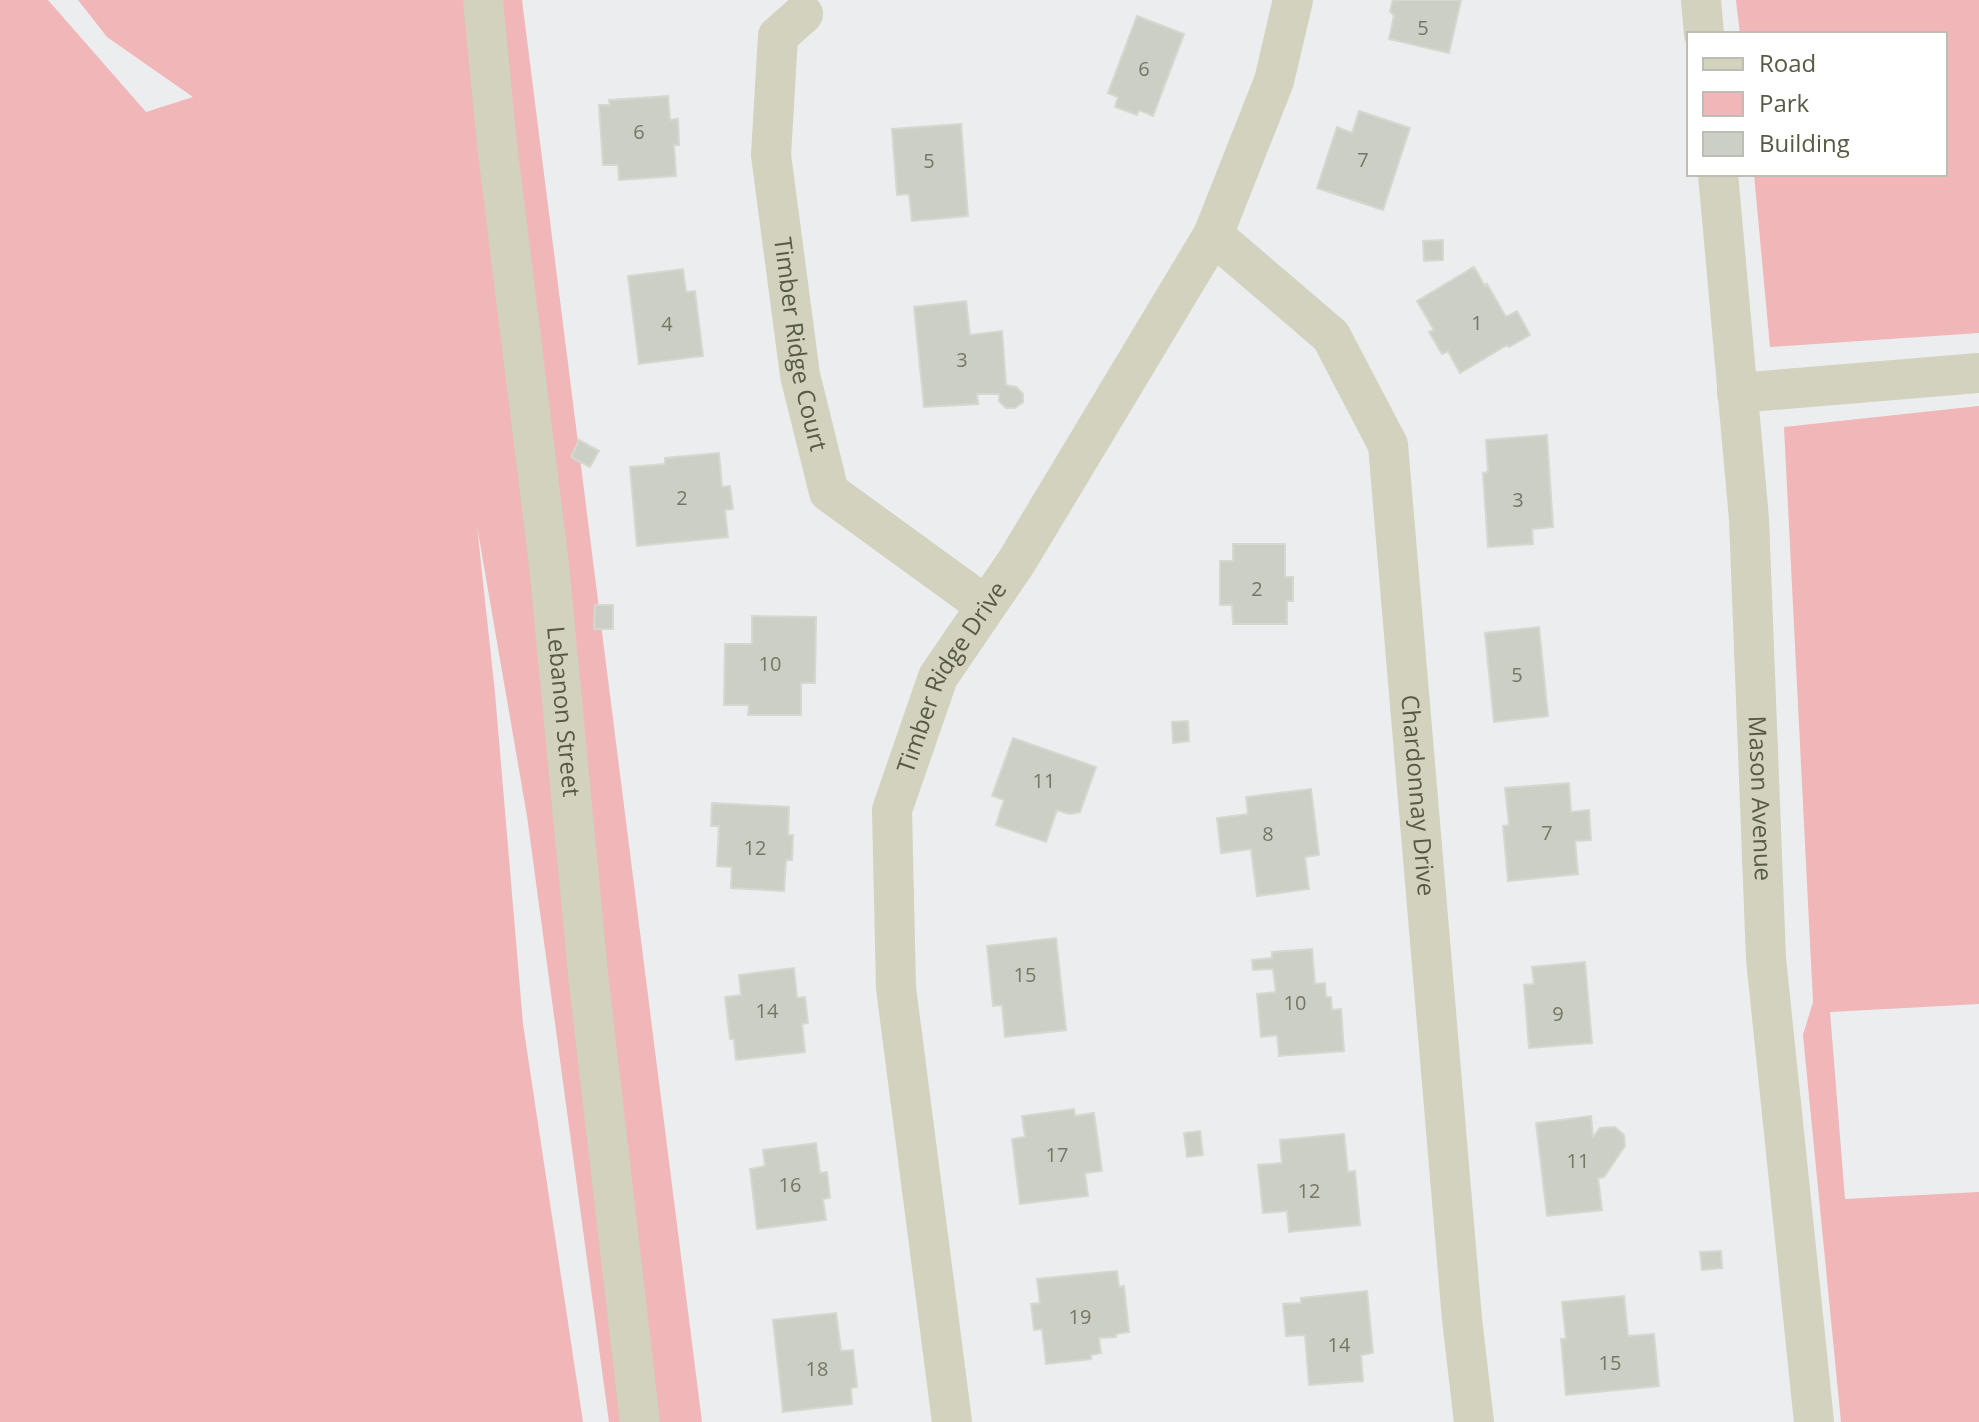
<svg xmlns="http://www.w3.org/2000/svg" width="1979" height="1422" viewBox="0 0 1979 1422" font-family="'Open Sans',sans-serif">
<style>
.green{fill:#f0b6b8}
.building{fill:#cccfc5;stroke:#d5d8cf;stroke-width:2}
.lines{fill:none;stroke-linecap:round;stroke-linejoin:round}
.minor{stroke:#d2d2be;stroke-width:40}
.labels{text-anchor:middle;stroke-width:8;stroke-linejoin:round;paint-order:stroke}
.number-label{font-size:20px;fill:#767764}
.street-label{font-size:24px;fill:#595a43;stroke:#fff}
</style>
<rect width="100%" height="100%" fill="#ebedef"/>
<path class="green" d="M0 0H48L146 112 193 97 107 37 78 0H522L702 1422H609L527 816 477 526 495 693 523 1024 583 1422H0Z
M1736 0H1979V333L1770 347 1754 174H1945V34H1740Z
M1979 406V1004L1830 1012 1845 1199 1979 1192V1422H1841L1803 1035 1813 1002 1784 427Z"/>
<path class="building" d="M1393 0H1461L1449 53 1389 39 1394 16 1390 11Z
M1137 16 1184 34 1153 116 1139 110 1137 115 1115 107 1118 97 1108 93Z
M668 96 670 120 678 119 679 145H674L676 176 619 180 618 165H603L599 105H610L609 100Z
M1359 111 1410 128 1383 210 1317 188 1337 127 1352 133Z
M961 124 968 216 912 221 909 194 897 195 892 129Z
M1443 240V260L1424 261 1423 241Z
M1474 267 1485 286 1487 284 1506 317 1517 311 1530 335 1509 347 1507 345 1460 373 1448 351 1442 354 1429 332 1434 330 1417 301Z
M683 269 686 292 695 291 703 356 639 364 628 276Z
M966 301 970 335 1002 331 1006 385 1016 387 1023 394V402L1015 408H1006L999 401V394H977L978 404 924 407 914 307Z
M1547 435 1553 527 1532 529 1533 544 1488 547 1483 473 1488 472 1486 440Z
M579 440 599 451 590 467 571 457Z
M719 453 722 487 730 486 733 509 725 510 728 537 637 546 630 467 665 464V458Z
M1233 544H1285V577H1293V601H1287V624H1233L1232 605H1220V561H1233Z
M595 605H613V629H594Z
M752 616 816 617 815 683H801V715H748L749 705H724L725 644H752Z
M1539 627 1548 716 1494 722 1485 633Z
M1188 721 1189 741 1173 743 1172 722Z
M1013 738 1096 767 1080 812 1069 814 1057 810 1046 842 996 825 1004 800 992 796Z
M1569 783 1571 812 1589 810 1591 840 1575 841 1578 874 1508 881 1503 826 1509 825 1505 788Z
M1311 789 1319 855 1305 857 1309 889 1257 896 1251 849 1221 853 1217 818 1248 814 1246 797Z
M712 803 789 807 788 835H793L792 860H786L784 891 731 888 732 867 717 866 719 826H711Z
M1056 938 1066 1030 1005 1037 1002 1005 993 1006 987 946Z
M1312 949 1315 984 1325 983 1326 997H1331L1332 1010 1341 1009 1344 1051 1279 1056 1277 1035 1261 1037 1257 994 1276 992 1273 969 1253 970 1252 960 1272 958V952Z
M1585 962 1592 1043 1529 1048 1524 985 1534 984 1532 967Z
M794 968 797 998 805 997 808 1023 802 1024 805 1052 736 1060 734 1039H730L725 997 741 995 739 975Z
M1074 1109 1075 1116 1094 1113 1102 1171 1085 1173 1088 1196 1020 1204 1012 1139 1025 1137 1022 1116Z
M1591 1116 1593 1137 1600 1128 1615 1127 1624 1135 1625 1146 1604 1177 1598 1178 1602 1210 1547 1216 1536 1123Z
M1200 1131 1203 1155 1187 1157 1184 1133Z
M1344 1134 1348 1172 1355 1171 1360 1225 1289 1232 1287 1211 1263 1213 1258 1165 1282 1163 1280 1140Z
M816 1143 820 1173 827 1172 830 1198 823 1199 826 1220 757 1229 750 1169 765 1166 763 1150Z
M1721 1251 1722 1268 1702 1270 1700 1252Z
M1117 1271 1119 1287 1124 1286 1129 1332 1116 1334V1337L1099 1338 1101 1353 1091 1355V1359L1046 1364 1042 1329 1034 1330 1031 1304 1040 1303 1037 1279Z
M1367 1291 1373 1353 1361 1355 1363 1381 1309 1385 1305 1335 1286 1336 1283 1304 1301 1303V1298Z
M1624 1296 1628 1336 1654 1334 1659 1386 1566 1395 1561 1339H1566L1562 1302Z
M836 1313 841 1351 853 1350 857 1387 851 1388 852 1404 783 1412 773 1320Z"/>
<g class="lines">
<g class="minor">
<path id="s1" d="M483 0 497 144 549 565 589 983 640 1422"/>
<path d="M1701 0 1704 34"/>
<path id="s2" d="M803 14 778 36 771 155 800 375 829 492 986 606"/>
<path id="s3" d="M1718 174 1749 519 1766 959 1814 1422"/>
<path id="s4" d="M1213 235 1331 336 1388 445 1462 1319 1474 1422"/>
<path d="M1737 393 1979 373"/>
<path id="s5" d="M952 1422 896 988 892 810 938 677 1017 561 1213 235 1274 81 1293 0"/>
</g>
</g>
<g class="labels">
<g class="number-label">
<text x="1423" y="35">5</text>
<text x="1144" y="76">6</text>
<text x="639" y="139">6</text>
<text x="1363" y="167">7</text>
<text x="929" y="168">5</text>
<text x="1477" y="330">1</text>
<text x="667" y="331">4</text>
<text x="962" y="367">3</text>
<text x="682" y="505">2</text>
<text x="1518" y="507">3</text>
<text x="1257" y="596">2</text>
<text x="770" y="671">10</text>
<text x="1517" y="682">5</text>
<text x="1044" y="788">11</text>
<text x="1547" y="840">7</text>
<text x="1268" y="841">8</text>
<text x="755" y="855">12</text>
<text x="1025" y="982">15</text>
<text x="1295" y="1010">10</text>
<text x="767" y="1018">14</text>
<text x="1558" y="1021">9</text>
<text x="1057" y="1162">17</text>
<text x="1578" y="1168">11</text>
<text x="790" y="1192">16</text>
<text x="1309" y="1198">12</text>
<text x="1080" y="1324">19</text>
<text x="1339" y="1352">14</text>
<text x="1610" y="1370">15</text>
<text x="817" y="1376">18</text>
</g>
<g class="street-label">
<text dy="8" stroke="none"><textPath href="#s2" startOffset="344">Timber Ridge Court</textPath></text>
<text dy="8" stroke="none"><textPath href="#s5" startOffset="762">Timber Ridge Drive</textPath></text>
<text dy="8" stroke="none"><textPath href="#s1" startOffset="716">Lebanon Street</textPath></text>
<text dy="8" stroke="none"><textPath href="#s4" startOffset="630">Chardonnay Drive</textPath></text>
<text dy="8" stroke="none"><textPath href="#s3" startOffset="626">Mason Avenue</textPath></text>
</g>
</g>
<rect x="1687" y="32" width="260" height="144" fill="#ffffff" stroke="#bdbdb4" stroke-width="2"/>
<rect x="1703" y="58" width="40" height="12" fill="#d2d2be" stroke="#bdbdb4" stroke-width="2"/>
<text x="1759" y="72" font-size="24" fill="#595a43">Road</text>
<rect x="1703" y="92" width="40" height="24" fill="#f0b6b8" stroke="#bdbdb4" stroke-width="2"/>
<text x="1759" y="112" font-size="24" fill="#595a43">Park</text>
<rect x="1703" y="132" width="40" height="24" fill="#cccfc5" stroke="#bdbdb4" stroke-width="2"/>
<text x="1759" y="152" font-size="24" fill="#595a43">Building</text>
</svg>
